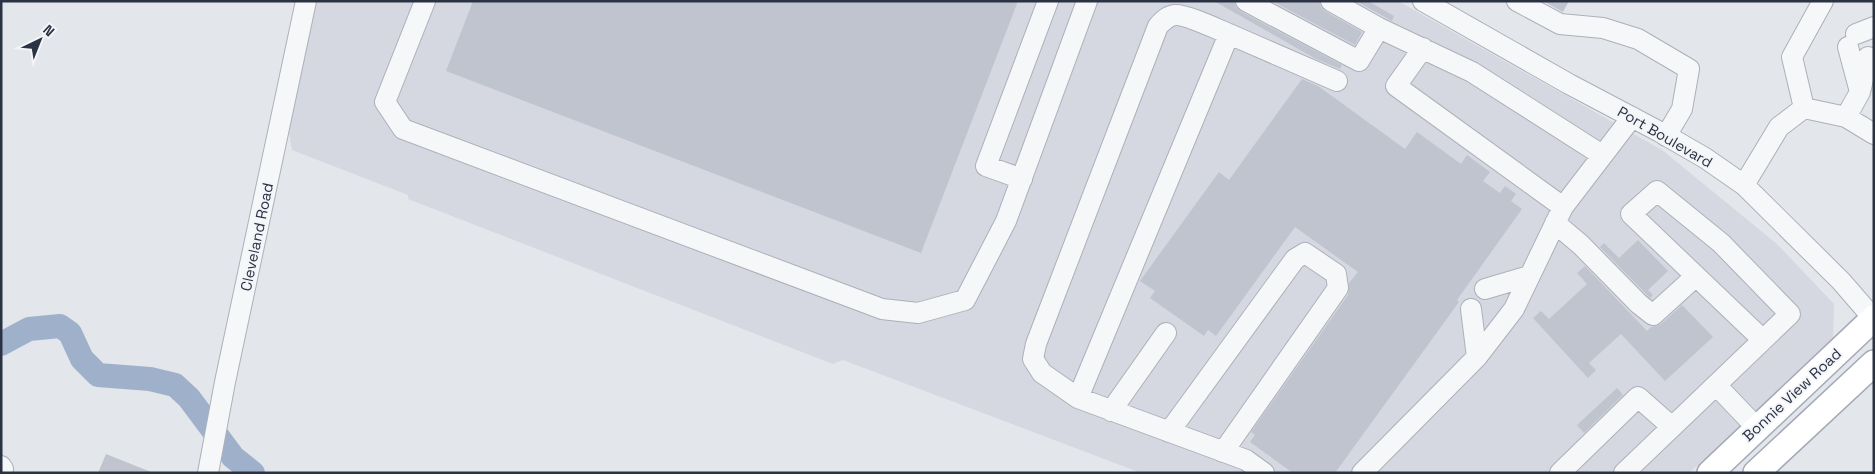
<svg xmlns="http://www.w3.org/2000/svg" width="1875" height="474" viewBox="0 0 1875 474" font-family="'Space Grotesk',sans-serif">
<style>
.built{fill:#d5d8e0}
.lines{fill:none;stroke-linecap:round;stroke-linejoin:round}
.river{stroke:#9fb1ca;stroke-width:24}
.building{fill:#c0c4ce}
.minor-casing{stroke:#acb0b9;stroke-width:22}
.major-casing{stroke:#a3a9b6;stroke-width:28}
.minor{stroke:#f6f7f9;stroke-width:20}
.major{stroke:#fff;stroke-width:25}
.labels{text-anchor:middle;stroke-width:4;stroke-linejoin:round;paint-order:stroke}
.street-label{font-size:15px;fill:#2b3243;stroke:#f3f5f8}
</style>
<rect width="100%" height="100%" fill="#e3e6eb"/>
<path class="built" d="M315 1H1398L1662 150 1777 244 1834 304 1833 338 1689 473H1141L843 360 833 364 408 199V195L292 150 288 125Z"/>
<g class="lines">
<path class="river" d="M1 344 29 329 60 326 70 333 82 359 98 375 150 379 175 385 189 398 233 457 253 473"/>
</g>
<path class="building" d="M473 1H1018L921 253 446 71Z
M1214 1H1234L1236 7 1240 11 1342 65 1340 69 1316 59Z
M1272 1H1319L1321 7 1325 11 1362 32 1355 45Z
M1356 1H1368L1394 16 1392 21Z
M1543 1H1569L1563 12Z
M1302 79 1318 86 1405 149 1417 132 1461 164 1467 155 1490 172 1483 181 1500 193 1505 186 1516 194 1511 201 1522 209 1457 300 1459 302 1335 473H1293L1250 442 1255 435 1251 432 1348 295 1349 283 1358 272 1295 227 1216 336 1208 330 1204 336 1150 298 1155 291 1140 281 1219 172 1229 180Z
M1638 240 1668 271 1648 290 1653 295 1650 298 1600 247 1604 243 1619 258Z
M1585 266 1647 331 1651 327 1661 324 1682 305 1713 337 1665 381 1621 334 1589 363 1596 370 1588 378 1533 318 1541 311 1549 319 1587 284 1577 273Z
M1617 388 1623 395 1584 433 1577 425Z
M106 454 151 472V473H98Z"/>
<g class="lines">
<defs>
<path id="minor" d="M425 1 385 102 403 129 882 309 918 313 965 300 1006 221 1087 1
M1246 1 1359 61 1379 28
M1331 1 1379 28 1472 72 1602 155
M1423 1 1569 84 1660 132 1705 158 1744 185 1841 281 1873 318
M1517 1 1560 24 1603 28 1638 39 1689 69 1682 109 1666 136
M1856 34 1874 27
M1423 48 1396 86 1563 207
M1861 88 1868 57
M1804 108 1846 117 1874 134
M1846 117 1860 92 1848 47
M1022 179 986 166 1048 1
M1744 185 1779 127 1804 108 1792 57 1823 1
M1555 223 1581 245 1639 304 1653 315 1696 276
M1485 289 1529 276
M1471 309 1477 357
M1078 398 1042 373 1033 359 1036 344 1158 26C1163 21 1167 16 1175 15 1185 14 1217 29 1229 34
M1111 411 1166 333
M1757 428 1716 385 1790 314 1721 243 1657 191 1631 214 1763 340
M1169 432 1295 259 1305 253 1336 274 1338 288 1223 452
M1 466 3 469 2 473
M208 473 225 382 306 1
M1264 473 1246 460 1078 398 1229 34 1337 81
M1362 473 1477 357 1514 309 1563 207 1632 117
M1560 473 1638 397 1672 427
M1624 473 1716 385"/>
<path id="major" d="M1710 473 1874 318
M1756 473 1874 363"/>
</defs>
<use href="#minor" class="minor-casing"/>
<use href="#major" class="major-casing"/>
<use href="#minor" class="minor"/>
<use href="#major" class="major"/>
</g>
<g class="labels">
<g class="street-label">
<text transform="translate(1665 137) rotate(30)" y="5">Port Boulevard</text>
<text transform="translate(257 237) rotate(-78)" y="5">Cleveland Road</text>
<text transform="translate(1792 395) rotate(-43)" y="5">Bonnie View Road</text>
</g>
</g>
<rect width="1875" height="474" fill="none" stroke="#2b3243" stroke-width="5"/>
<g transform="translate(40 40) rotate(43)" stroke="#f3f5f8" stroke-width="4" paint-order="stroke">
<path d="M0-4L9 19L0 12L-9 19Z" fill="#2b3243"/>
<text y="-8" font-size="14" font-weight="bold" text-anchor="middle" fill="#2b3243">N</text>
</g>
</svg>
